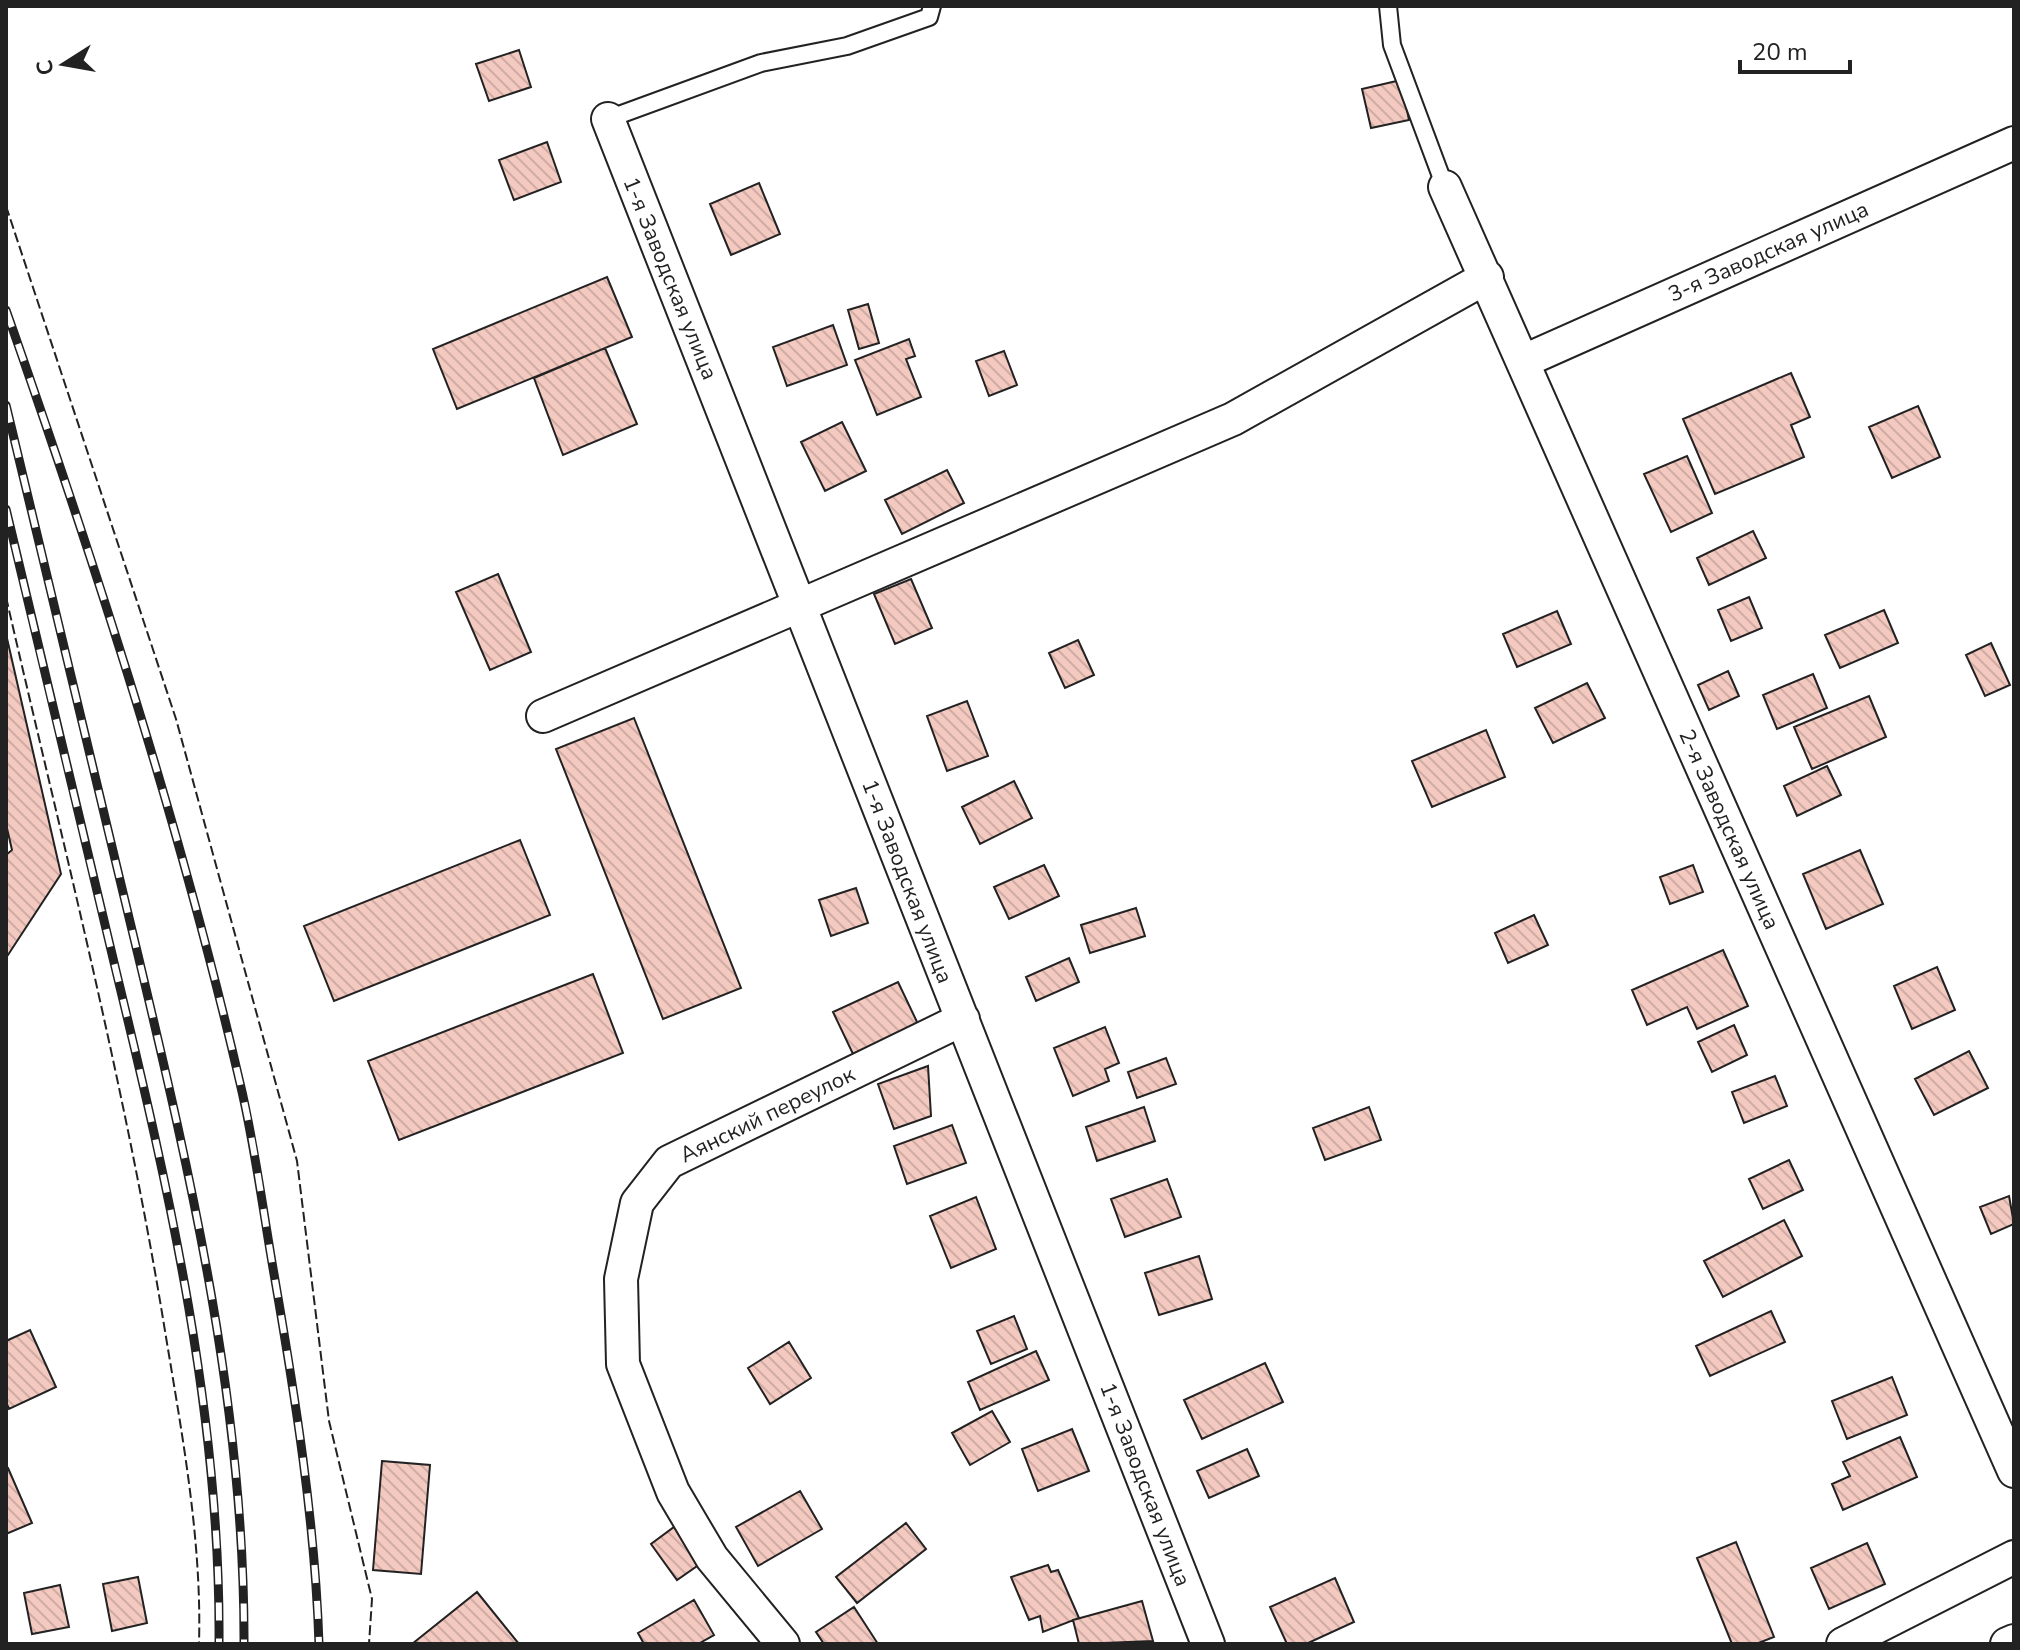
<svg xmlns="http://www.w3.org/2000/svg" width="2020" height="1650" viewBox="0 0 2020 1650" font-family="'Nunito Sans',sans-serif">
<style>
.building{fill:url(#building-back-hatch);stroke:#222;stroke-width:2}
.lines{fill:none;stroke-linecap:round;stroke-linejoin:round}
.service-casing{stroke:#222;stroke-width:20}
.minor-casing{stroke:#222;stroke-width:36}
.service{stroke:#fff;stroke-width:16}
.minor{stroke:#fff;stroke-width:32}
.rail-casing{stroke:#222;stroke-width:9}
.rail{stroke:#fff;stroke-width:6;stroke-dasharray:18;stroke-linecap:butt}
.fence{stroke:#222;stroke-width:2;stroke-dasharray:10 4;stroke-linecap:butt}
.labels{text-anchor:middle;stroke-width:6;stroke-linejoin:round;paint-order:stroke}
.street-label{font-size:22px;fill:#222;stroke:#fff}
</style>
<defs>
<pattern id="building-back-hatch" width="6" height="6" patternUnits="userSpaceOnUse" patternTransform="scale(2)"><rect width="6" height="6" fill="#f3c9c0"/><path d="M-1 5l2 2M0 0l6 6M5-1l2 2" fill="none" stroke="#d0aca5"/></pattern>
</defs>
<rect width="100%" height="100%" fill="#fff"/>
<path class="building" d="M519 50 531 87 489 101 476 64Z
M1401 80 1409 120 1371 128 1362 89Z
M547 142 561 182 514 200 499 160Z
M759 183 780 234 731 255 710 204Z
M607 277 632 337 457 409 433 349Z
M868 304 879 343 859 349 848 310Z
M833 325 847 365 787 386 773 347Z
M909 339 915 356 906 359 921 397 877 415 855 360Z
M605 348 637 424 563 455 534 378Z
M1004 351 1017 385 989 396 976 361Z
M1791 373 1810 417 1791 425 1804 457 1715 494 1683 419Z
M1918 406 1940 457 1892 478 1869 427Z
M842 422 866 471 825 491 801 442Z
M1687 456 1712 513 1671 532 1644 474Z
M947 470 964 503 902 534 885 500Z
M1753 531 1766 558 1709 585 1697 558Z
M498 574 531 652 490 670 456 592Z
M911 579 932 628 895 644 874 594Z
M1749 597 1762 628 1731 641 1718 610Z
M1884 610 1898 643 1840 668 1825 635Z
M1557 611 1571 644 1517 667 1503 634Z
M6 634 61 874 6 958V855L12 850 6 824Z
M1078 640 1094 675 1065 688 1049 653Z
M1991 643 2010 685 1985 696 1966 655Z
M1728 671 1739 696 1709 710 1698 685Z
M1813 674 1827 708 1777 729 1763 695Z
M1587 683 1605 718 1553 743 1535 708Z
M1869 696 1886 737 1812 769 1794 727Z
M967 701 988 756 947 771 927 716Z
M634 718 741 988 663 1019 556 749Z
M1486 730 1505 777 1432 807 1412 761Z
M1827 766 1841 795 1797 816 1784 786Z
M1014 781 1032 818 980 844 962 807Z
M520 840 550 915 334 1001 304 926Z
M1860 850 1883 904 1826 929 1803 874Z
M1044 865 1059 896 1009 919 994 887Z
M1693 865 1703 892 1670 904 1660 877Z
M856 888 868 923 831 936 819 900Z
M1136 908 1145 936 1090 953 1081 925Z
M1534 915 1548 945 1508 963 1495 933Z
M1723 950 1748 1006 1697 1029 1687 1007 1647 1025 1632 990Z
M1069 958 1079 982 1036 1001 1026 977Z
M1937 967 1955 1010 1912 1029 1894 986Z
M593 974 623 1053 399 1140 368 1061Z
M898 982 918 1024 853 1054 833 1012Z
M1734 1025 1747 1055 1712 1072 1698 1042Z
M1105 1027 1119 1063 1105 1069 1109 1081 1073 1096 1054 1048Z
M1969 1051 1988 1088 1934 1115 1915 1079Z
M1166 1058 1176 1084 1137 1098 1128 1072Z
M928 1066 931 1116 894 1129 878 1084Z
M1775 1076 1787 1106 1744 1123 1732 1092Z
M1144 1107 1155 1141 1097 1161 1086 1127Z
M1369 1107 1381 1140 1325 1160 1313 1128Z
M952 1125 966 1163 907 1184 894 1146Z
M1789 1160 1803 1190 1763 1209 1749 1179Z
M1167 1179 1181 1217 1125 1237 1111 1199Z
M2009 1196 2014 1224 1991 1234 1980 1207Z
M976 1197 996 1249 951 1268 930 1216Z
M1784 1220 1802 1256 1723 1297 1704 1261Z
M1199 1256 1212 1299 1159 1315 1145 1273Z
M1771 1311 1785 1342 1710 1376 1696 1346Z
M1014 1316 1027 1349 991 1364 977 1331Z
M30 1330 56 1387 9 1409 6 1402V1341Z
M789 1342 811 1378 770 1404 748 1368Z
M1036 1351 1049 1380 980 1410 968 1382Z
M1265 1363 1283 1402 1202 1439 1184 1400Z
M1892 1377 1907 1415 1847 1439 1832 1401Z
M992 1411 1010 1442 970 1465 952 1433Z
M1072 1429 1089 1471 1038 1491 1022 1449Z
M1900 1437 1917 1477 1843 1510 1832 1484 1850 1476 1843 1462Z
M1247 1449 1259 1476 1209 1498 1197 1471Z
M382 1461 430 1465 421 1574 373 1570Z
M8 1468 32 1523 6 1534V1469Z
M800 1491 822 1529 758 1566 736 1527Z
M906 1523 926 1549 857 1603 836 1577Z
M674 1527 700 1564 677 1580 651 1544Z
M1736 1542 1774 1637 1756 1644H1732L1697 1558Z
M1867 1543 1885 1584 1829 1609 1811 1568Z
M1048 1565 1051 1572 1058 1570 1079 1618 1043 1632 1040 1616 1029 1620 1011 1577Z
M138 1577 147 1623 112 1631 103 1584Z
M1335 1578 1354 1622 1306 1644H1287L1270 1607Z
M60 1585 69 1627 32 1634 24 1593Z
M477 1592 519 1644H412Z
M694 1600 714 1635 698 1644H644L638 1633Z
M1142 1601 1153 1641 1079 1644 1073 1620Z
M854 1607 878 1644H824L816 1632Z"/>
<g class="lines">
<defs>
<path id="service" d="M1388 6 1392 45 1445 187
M608 119 761 63 847 46 929 17 932 6"/>
<path id="minor" d="M608 119 1208 1644
M1445 187 2014 1471
M1524 361 2014 143
M543 716 1233 419 1487 277
M783 1644 712 1558 673 1492 623 1364 621 1279 637 1203 669 1162 963 1019
M1843 1644 2014 1557
M2007 1644 2014 1641"/>
</defs>
<use href="#service" class="service-casing"/>
<use href="#minor" class="minor-casing"/>
<use href="#service" class="service"/>
<use href="#minor" class="minor"/>
<defs>
<path id="rail" d="M6 310C95 564 179 820 240 1083 255 1146 263 1211 274 1274 295 1396 315 1520 319 1644
M6 405C50 588 94 772 138 955 192 1181 245 1411 244 1644
M6 509C43 665 80 820 117 975 170 1194 221 1418 219 1644"/>
</defs>
<use href="#rail" class="rail-casing"/>
<use href="#rail" class="rail"/>
<path class="fence" d="M6 206 176 719 297 1161 329 1421 372 1599 369 1644
M6 597C62 841 125 1084 165 1331 182 1434 202 1540 199 1644"/>
</g>
<g class="labels">
<g class="street-label">
<text transform="translate(1768 251) rotate(-24)" y="8">3-я Заводская улица</text>
<text transform="translate(671 278) rotate(68)" y="8">1-я Заводская улица</text>
<text transform="translate(1730 829) rotate(66)" y="8">2-я Заводская улица</text>
<text transform="translate(908 881) rotate(69)" y="8">1-я Заводская улица</text>
<text transform="translate(767 1114) rotate(-26)" y="8">Аянский переулок</text>
<text transform="translate(1146 1484) rotate(69)" y="8">1-я Заводская улица</text>
</g>
</g>
<rect width="2020" height="1650" fill="none" stroke="#222222" stroke-width="16"/>
<g transform="translate(64 64) rotate(259)" stroke="#ffffff" stroke-width="6" paint-order="stroke">
<path d="M0-6L14 30L0 20L-14 30Z" fill="#222222"/>
<text y="-12" font-size="22" font-weight="bold" text-anchor="middle" fill="#222222">С</text>
</g>
<path d="M1740 60v12h110v-12" fill="none" stroke="#222222" stroke-width="4"/>
<text x="1752" y="60" font-size="24" fill="#222222" stroke="#ffffff" stroke-width="6" paint-order="stroke">20 m</text>
</svg>
